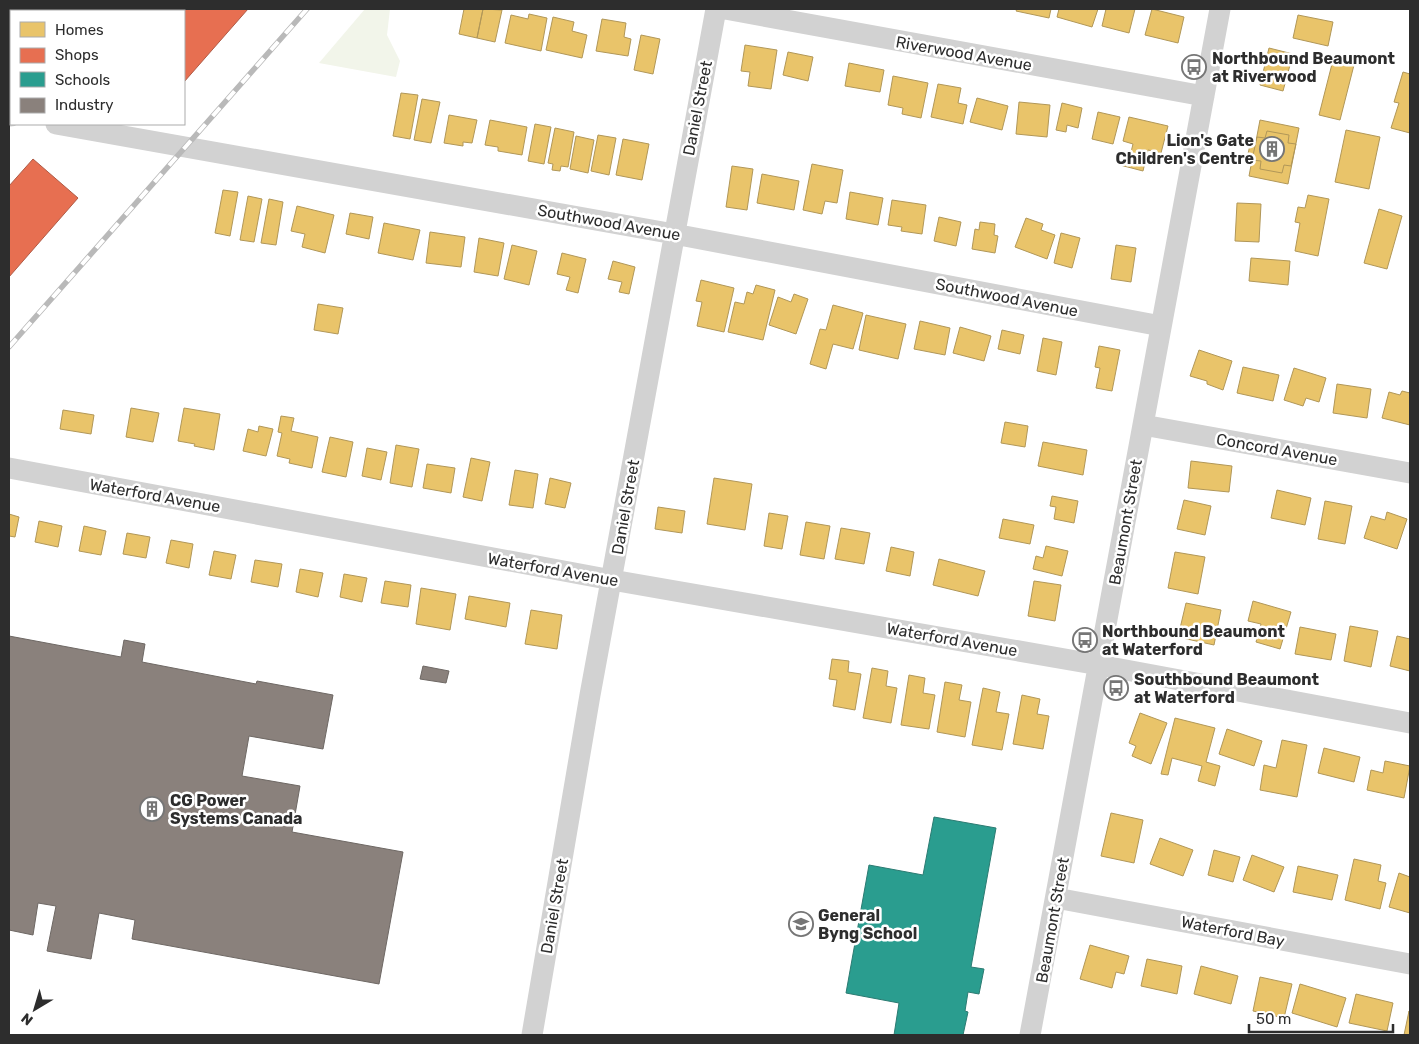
<svg xmlns="http://www.w3.org/2000/svg" width="1419" height="1044" viewBox="0 0 1419 1044" font-family="Rubik,sans-serif">
<style>
.green{fill:#f2f5ea}
.homes{fill:#e9c46a;stroke:#b19758}
.shops{fill:#e76f51;stroke:#af5b46}
.schools{fill:#2a9d8f;stroke:#2b7b72}
.industry{fill:#8a817c;stroke:#6e6864}
.lines{fill:none;stroke-linecap:round;stroke-linejoin:round}
.street{stroke:#d2d2d2;stroke-width:21}
.primary{stroke:#c5c5c5;stroke-width:28}
.rail-casing{stroke:#b9b9b9;stroke-width:5.5}
.rail{stroke:#fff;stroke-width:4;stroke-dasharray:11;stroke-linecap:butt}
.labels{text-anchor:middle;stroke-width:5;stroke-linejoin:round;paint-order:stroke}
.street-label{font-size:16px;fill:#2d2d2d;stroke:#fff}
.poi-label{font-size:16px;font-weight:bold;fill:#2d2d2d;stroke:#fff;text-anchor:start}
</style>
<rect width="100%" height="100%" fill="#fff"/>
<path class="green" d="M365 9H390L387 35 400 61 396 77 319 63Z"/>
<path class="homes" d="M464 9H483L477 38 459 34Z
M483 9 502 10 495 42 477 38Z
M1017 9H1051L1049 18 1016 11Z
M1059 9H1098L1092 27 1057 17Z
M1106 9H1135L1129 33 1102 26Z
M1152 9 1184 17 1178 43 1145 35Z
M529 14 547 18 541 51 505 43 511 15 528 19Z
M1298 15 1333 22 1328 46 1293 38Z
M553 17 574 22 572 31 587 35 582 58 546 50Z
M602 19 626 23 624 37 631 39 628 56 596 51Z
M641 35 660 39 653 74 634 70Z
M745 45 777 50 771 89 748 86 750 72 741 71Z
M1269 48 1293 54 1283 91 1260 85Z
M788 52 813 57 808 81 783 75Z
M1333 60 1354 65 1340 120 1319 115Z
M849 63 884 70 880 92 845 86Z
M1403 72 1410 74V133L1391 128 1399 103 1394 102Z
M893 76 928 83 921 118 902 114 903 108 888 105Z
M938 84 961 88 958 103 967 105 963 124 931 117Z
M401 93 418 95 410 139 393 136Z
M977 98 1008 106 1002 130 970 122Z
M422 99 440 102 431 143 414 140Z
M1019 102 1050 105 1047 137 1016 134Z
M1062 103 1082 108 1078 128 1067 125 1066 132 1056 130Z
M1098 112 1120 117 1113 144 1092 139Z
M449 115 477 120 472 143 463 142V146L444 143Z
M1129 117 1168 126 1161 153 1148 150 1143 171 1120 165 1123 154 1130 156 1133 144 1123 141Z
M490 120 527 127 522 155 498 151V147L485 145Z
M1260 120 1299 128 1288 184 1249 176 1253 155 1248 154 1251 140 1256 141Z
M535 124 551 127 544 164 528 161Z
M555 128 574 132 568 167 561 166 560 171 552 170 553 164 548 163Z
M1346 130 1380 137 1369 189 1335 182Z
M1267 131 1289 135 1288 143 1296 144 1291 166 1284 165 1282 173 1260 169 1261 161 1252 160 1257 137 1265 138Z
M598 135 616 138 609 175 591 171Z
M576 136 594 140 588 173 570 169Z
M623 139 649 144 642 180 616 175Z
M812 164 843 170 837 203 825 201 822 214 803 210Z
M732 166 753 169 747 210 726 207Z
M762 174 799 181 794 210 757 203Z
M223 190 238 192 230 236 215 233Z
M850 192 883 198 878 225 846 219Z
M1308 195 1329 199 1318 256 1295 251 1300 223 1295 222 1298 207 1305 208Z
M248 196 262 199 254 242 240 240Z
M269 199 283 202 276 245 261 243Z
M892 200 926 205 922 234 901 231 902 227 888 225Z
M1237 203 1261 204 1259 242 1235 241Z
M297 206 334 215 325 253 302 247 305 234 291 231Z
M1379 209 1402 216 1387 269 1364 263Z
M350 213 373 217 369 239 346 234Z
M939 217 961 222 956 246 934 241Z
M1026 218 1043 224 1041 230 1055 235 1047 259 1015 247Z
M980 222 995 224 994 235 998 236 995 253 972 249 975 229 979 230Z
M384 223 420 230 413 260 378 253Z
M430 232 465 237 461 267 426 263Z
M1061 233 1080 238 1072 268 1054 263Z
M479 238 504 243 498 276 474 272Z
M512 245 537 251 529 285 504 279Z
M1116 245 1136 248 1131 282 1111 279Z
M562 253 586 259 578 293 566 290 570 277 557 274Z
M1251 258 1290 261 1288 285 1249 281Z
M613 261 635 267 629 294 619 292 622 282 608 279Z
M701 280 734 288 724 332 697 326 702 302 696 301Z
M756 285 775 290 763 340 728 332 735 302 744 304 747 292 753 294Z
M794 294 808 299 796 334 769 325 778 297 791 302Z
M318 304 343 308 338 334 314 330Z
M833 305 863 313 853 349 833 344 826 369 810 364 820 329 826 330Z
M866 315 906 324 898 359 859 350Z
M920 321 950 328 945 355 914 349Z
M960 327 991 336 984 361 953 353Z
M1002 330 1024 335 1020 354 998 349Z
M1043 338 1062 342 1056 375 1037 371Z
M1099 346 1120 350 1112 391 1096 388 1100 368 1095 367Z
M1199 350 1232 361 1223 390 1207 384V381L1190 376Z
M1243 367 1279 375 1273 401 1237 393Z
M1294 368 1326 378 1319 402 1306 398 1303 406 1284 400Z
M1337 384 1371 389 1367 418 1333 413Z
M1402 391 1410 393V425L1382 418 1389 392 1400 395Z
M131 408 159 413 153 442 126 437Z
M184 408 220 414 214 450 194 446 195 444 178 441Z
M63 410 94 415 91 434 60 429Z
M281 416 294 418 291 431 318 437 312 468 289 463 290 459 277 456 282 433 278 432Z
M1005 422 1028 426 1025 447 1001 443Z
M259 426 273 429 266 456 243 451 248 429 258 432Z
M330 437 353 442 346 477 322 472Z
M1043 442 1087 450 1083 475 1038 466Z
M396 445 419 449 412 487 390 483Z
M367 448 387 452 381 480 362 476Z
M471 458 490 462 482 501 463 497Z
M1191 461 1232 466 1229 492 1188 488Z
M427 464 455 468 451 493 423 488Z
M515 470 538 474 533 508 509 505Z
M550 478 571 483 565 508 545 504Z
M714 478 752 484 745 530 707 524Z
M1277 490 1311 498 1305 525 1271 518Z
M1052 496 1078 501 1074 523 1054 519 1056 507 1050 506Z
M1184 500 1211 506 1205 535 1177 529Z
M1325 501 1352 506 1345 544 1318 539Z
M658 507 685 511 682 533 655 529Z
M1387 512 1407 519 1397 549 1364 538 1371 516 1385 520Z
M769 513 788 516 782 549 764 546Z
M9 514 19 517 15 537 9 536Z
M1003 519 1034 525 1030 544 999 538Z
M39 521 62 526 58 547 35 542Z
M806 522 830 526 824 559 800 555Z
M84 526 106 531 101 555 79 551Z
M841 528 870 533 864 564 835 559Z
M127 533 150 537 146 558 123 554Z
M171 540 193 544 189 568 166 563Z
M1046 546 1068 551 1062 576 1033 569 1036 556 1043 558Z
M891 547 914 552 910 576 886 571Z
M214 551 236 555 231 579 209 575Z
M1175 552 1205 557 1198 594 1168 588Z
M939 559 985 571 978 596 933 585Z
M255 560 282 564 278 587 251 582Z
M300 569 323 573 318 597 296 592Z
M344 574 367 578 362 602 340 597Z
M385 581 411 585 408 607 381 603Z
M1034 581 1061 585 1055 621 1028 616Z
M421 588 456 594 450 630 416 624Z
M469 596 510 603 506 627 465 619Z
M1253 601 1291 612 1280 649 1256 642 1261 624 1248 621Z
M1186 603 1221 610 1214 645 1178 637Z
M531 610 562 615 557 649 525 644Z
M1350 626 1378 631 1371 667 1344 661Z
M1300 627 1336 634 1331 660 1295 654Z
M1397 636 1410 639V671L1390 666Z
M832 659 849 661 848 672 861 674 855 710 833 706 837 680 829 679Z
M872 668 888 671 886 686 897 688 891 723 863 718Z
M909 675 925 678 923 693 935 695 929 729 901 725Z
M945 682 962 685 959 700 971 702 965 737 937 732Z
M983 688 1000 692 996 712 1009 714 1002 750 972 745Z
M1022 695 1040 699 1037 714 1049 716 1043 749 1013 744Z
M1140 713 1167 723 1151 764 1132 756 1136 746 1129 743Z
M1175 718 1215 728 1206 762 1220 766 1215 786 1198 781 1202 766 1172 758 1168 775 1161 774Z
M1227 729 1262 741 1254 766 1219 754Z
M1282 740 1307 745 1297 797 1260 790 1264 765 1276 768Z
M1324 748 1360 757 1354 782 1318 773Z
M1385 761 1410 766 1404 798 1367 790 1371 770 1383 773Z
M1111 813 1143 820 1134 863 1101 856Z
M1160 838 1193 850 1183 876 1150 864Z
M1214 850 1240 857 1233 882 1208 875Z
M1252 855 1284 867 1274 892 1243 880Z
M1354 859 1381 865 1378 881 1386 883 1380 909 1345 900Z
M1298 866 1338 875 1332 900 1293 892Z
M1399 873 1410 877V913L1389 907Z
M1090 945 1129 956 1124 974 1116 972 1112 988 1080 979Z
M1147 959 1182 966 1177 994 1141 986Z
M1201 966 1238 976 1231 1004 1194 994Z
M1260 977 1292 984 1284 1018 1253 1011Z
M1300 984 1346 998 1337 1027 1292 1013Z
M1356 994 1393 1003 1387 1031 1349 1023Z
M1409 1011 1410 1035H1404Z"/>
<path class="shops" d="M133 9H248L184 82V11H130Z
M33 159 78 198 9 277V186Z"/>
<path class="schools" d="M934 817 996 828 971 967 984 969 979 994 968 992 965 1011 968 1012 963 1035H894L899 1003 846 993 869 865 923 875Z"/>
<path class="industry" d="M9 636 121 657 124 640 145 644 142 662 256 684 257 681 333 695 323 749 249 736 242 776 300 786 292 832 403 852 379 984 132 939 135 920 99 913 91 959 47 951 56 906 38 903 33 935 9 930Z
M423 666 449 671 446 683 420 679Z"/>
<g class="lines">
<path class="street" d="M725 9 1204 96
M9 116H11
M56 124 674 234 1161 326
M1143 425 1410 473
M9 468 612 580 1099 665 1410 723
M1056 898 1410 964
M532 1035 590 695 716 9
M1030 1035 1220 9"/>
<path class="primary" d="M39 11 41 9
M9 46 11 43"/>
<defs>
<path id="rail" d="M9 347 307 9"/>
</defs>
<use href="#rail" class="rail-casing"/>
<use href="#rail" class="rail"/>
</g>
<defs>
<symbol id="bus-ring" viewBox="-11 -11 22 22"><circle r="9.5" fill="#fff" stroke="#767676" stroke-width="1.5"/><path d="M-5-6H5V4H4V6H2V4H-2V6H-4V4H-5ZM-3.5-4V0h7V-4ZM-3.5 1.2v1.5H-2V1.2ZM2 1.2v1.5H3.5V1.2Z" fill="#767676"/></symbol>
<symbol id="building-ring" viewBox="-11 -11 22 22"><circle r="9.5" fill="#fff" stroke="#767676" stroke-width="1.5"/><path d="M-4-6H4V6H1V3H-1V6H-4ZM-2.5-4.3h1.7v1.8h-1.7ZM.8-4.3h1.7v1.8H.8ZM-2.5-1h1.7V.8h-1.7ZM.8-1h1.7V.8H.8Z" fill="#767676"/></symbol>
<symbol id="school-ring" viewBox="-11 -11 22 22"><circle r="9.5" fill="#fff" stroke="#767676" stroke-width="1.5"/><path d="M0-5L7-2L0 1L-7-2ZM-4 1L0 2.5L4 1V4Q0 6-4 4Z" fill="#767676"/></symbol>
</defs>
<g fill-rule="evenodd">
<use href="#bus-ring" x="1180" y="53" width="28" height="28"/>
<use href="#building-ring" x="1258" y="135" width="28" height="28"/>
<use href="#bus-ring" x="1071" y="626" width="28" height="28"/>
<use href="#bus-ring" x="1102" y="674" width="28" height="28"/>
<use href="#building-ring" x="138" y="795" width="28" height="28"/>
<use href="#school-ring" x="787" y="910" width="28" height="28"/>
</g>
<g class="labels">
<g class="street-label">
<text transform="translate(964 53) rotate(10)" y="6">Riverwood Avenue</text>
<text transform="translate(697 108) rotate(-79)" y="6">Daniel Street</text>
<text transform="translate(609 222) rotate(10)" y="6">Southwood Avenue</text>
<text transform="translate(1007 297) rotate(11)" y="6">Southwood Avenue</text>
<text transform="translate(1277 449) rotate(10)" y="6">Concord Avenue</text>
<text transform="translate(155 495) rotate(10)" y="6">Waterford Avenue</text>
<text transform="translate(625 507) rotate(-80)" y="6">Daniel Street</text>
<text transform="translate(1125 522) rotate(-80)" y="6">Beaumont Street</text>
<text transform="translate(553 569) rotate(10)" y="6">Waterford Avenue</text>
<text transform="translate(952 639) rotate(10)" y="6">Waterford Avenue</text>
<text transform="translate(554 906) rotate(-80)" y="6">Daniel Street</text>
<text transform="translate(1052 920) rotate(-80)" y="6">Beaumont Street</text>
<text transform="translate(1233 931) rotate(11)" y="6">Waterford Bay</text>
</g>
<g class="poi-label">
<text x="1212" y="64">Northbound Beaumont<tspan x="1212" dy="18">at Riverwood</tspan></text>
<text x="1254" y="146" text-anchor="end">Lion's Gate<tspan x="1254" dy="18">Children's Centre</tspan></text>
<text x="1102" y="637">Northbound Beaumont<tspan x="1102" dy="18">at Waterford</tspan></text>
<text x="1134" y="685">Southbound Beaumont<tspan x="1134" dy="18">at Waterford</tspan></text>
<text x="170" y="806">CG Power<tspan x="170" dy="18">Systems Canada</tspan></text>
<text x="818" y="921">General<tspan x="818" dy="18">Byng School</tspan></text>
</g>
</g>
<rect width="1419" height="1044" fill="none" stroke="#2d2d2d" stroke-width="20"/>
<rect x="10" y="10" width="175" height="115" fill="#ffffff" stroke="#ababab"/>
<rect x="20" y="22" width="25" height="15" fill="#e9c46a" stroke="#ababab"/>
<text x="55" y="35" font-size="15" fill="#2d2d2d">Homes</text>
<rect x="20" y="48" width="25" height="15" fill="#e76f51" stroke="#ababab"/>
<text x="55" y="60" font-size="15" fill="#2d2d2d">Shops</text>
<rect x="20" y="72" width="25" height="15" fill="#2a9d8f" stroke="#ababab"/>
<text x="55" y="85" font-size="15" fill="#2d2d2d">Schools</text>
<rect x="20" y="98" width="25" height="15" fill="#8a817c" stroke="#ababab"/>
<text x="55" y="110" font-size="15" fill="#2d2d2d">Industry</text>
<g transform="translate(35 1009) rotate(218)" stroke="#ffffff" stroke-width="4" paint-order="stroke">
<path d="M0-4L9 19L0 12L-9 19Z" fill="#2d2d2d"/>
<text y="-8" font-size="14" font-weight="bold" text-anchor="middle" fill="#2d2d2d">N</text>
</g>
<path d="M1249 1024v8h144v-8" fill="none" stroke="#2d2d2d" stroke-width="2.5"/>
<text x="1256" y="1024" font-size="15" fill="#2d2d2d" stroke="#ffffff" stroke-width="4" paint-order="stroke">50 m</text>
</svg>
